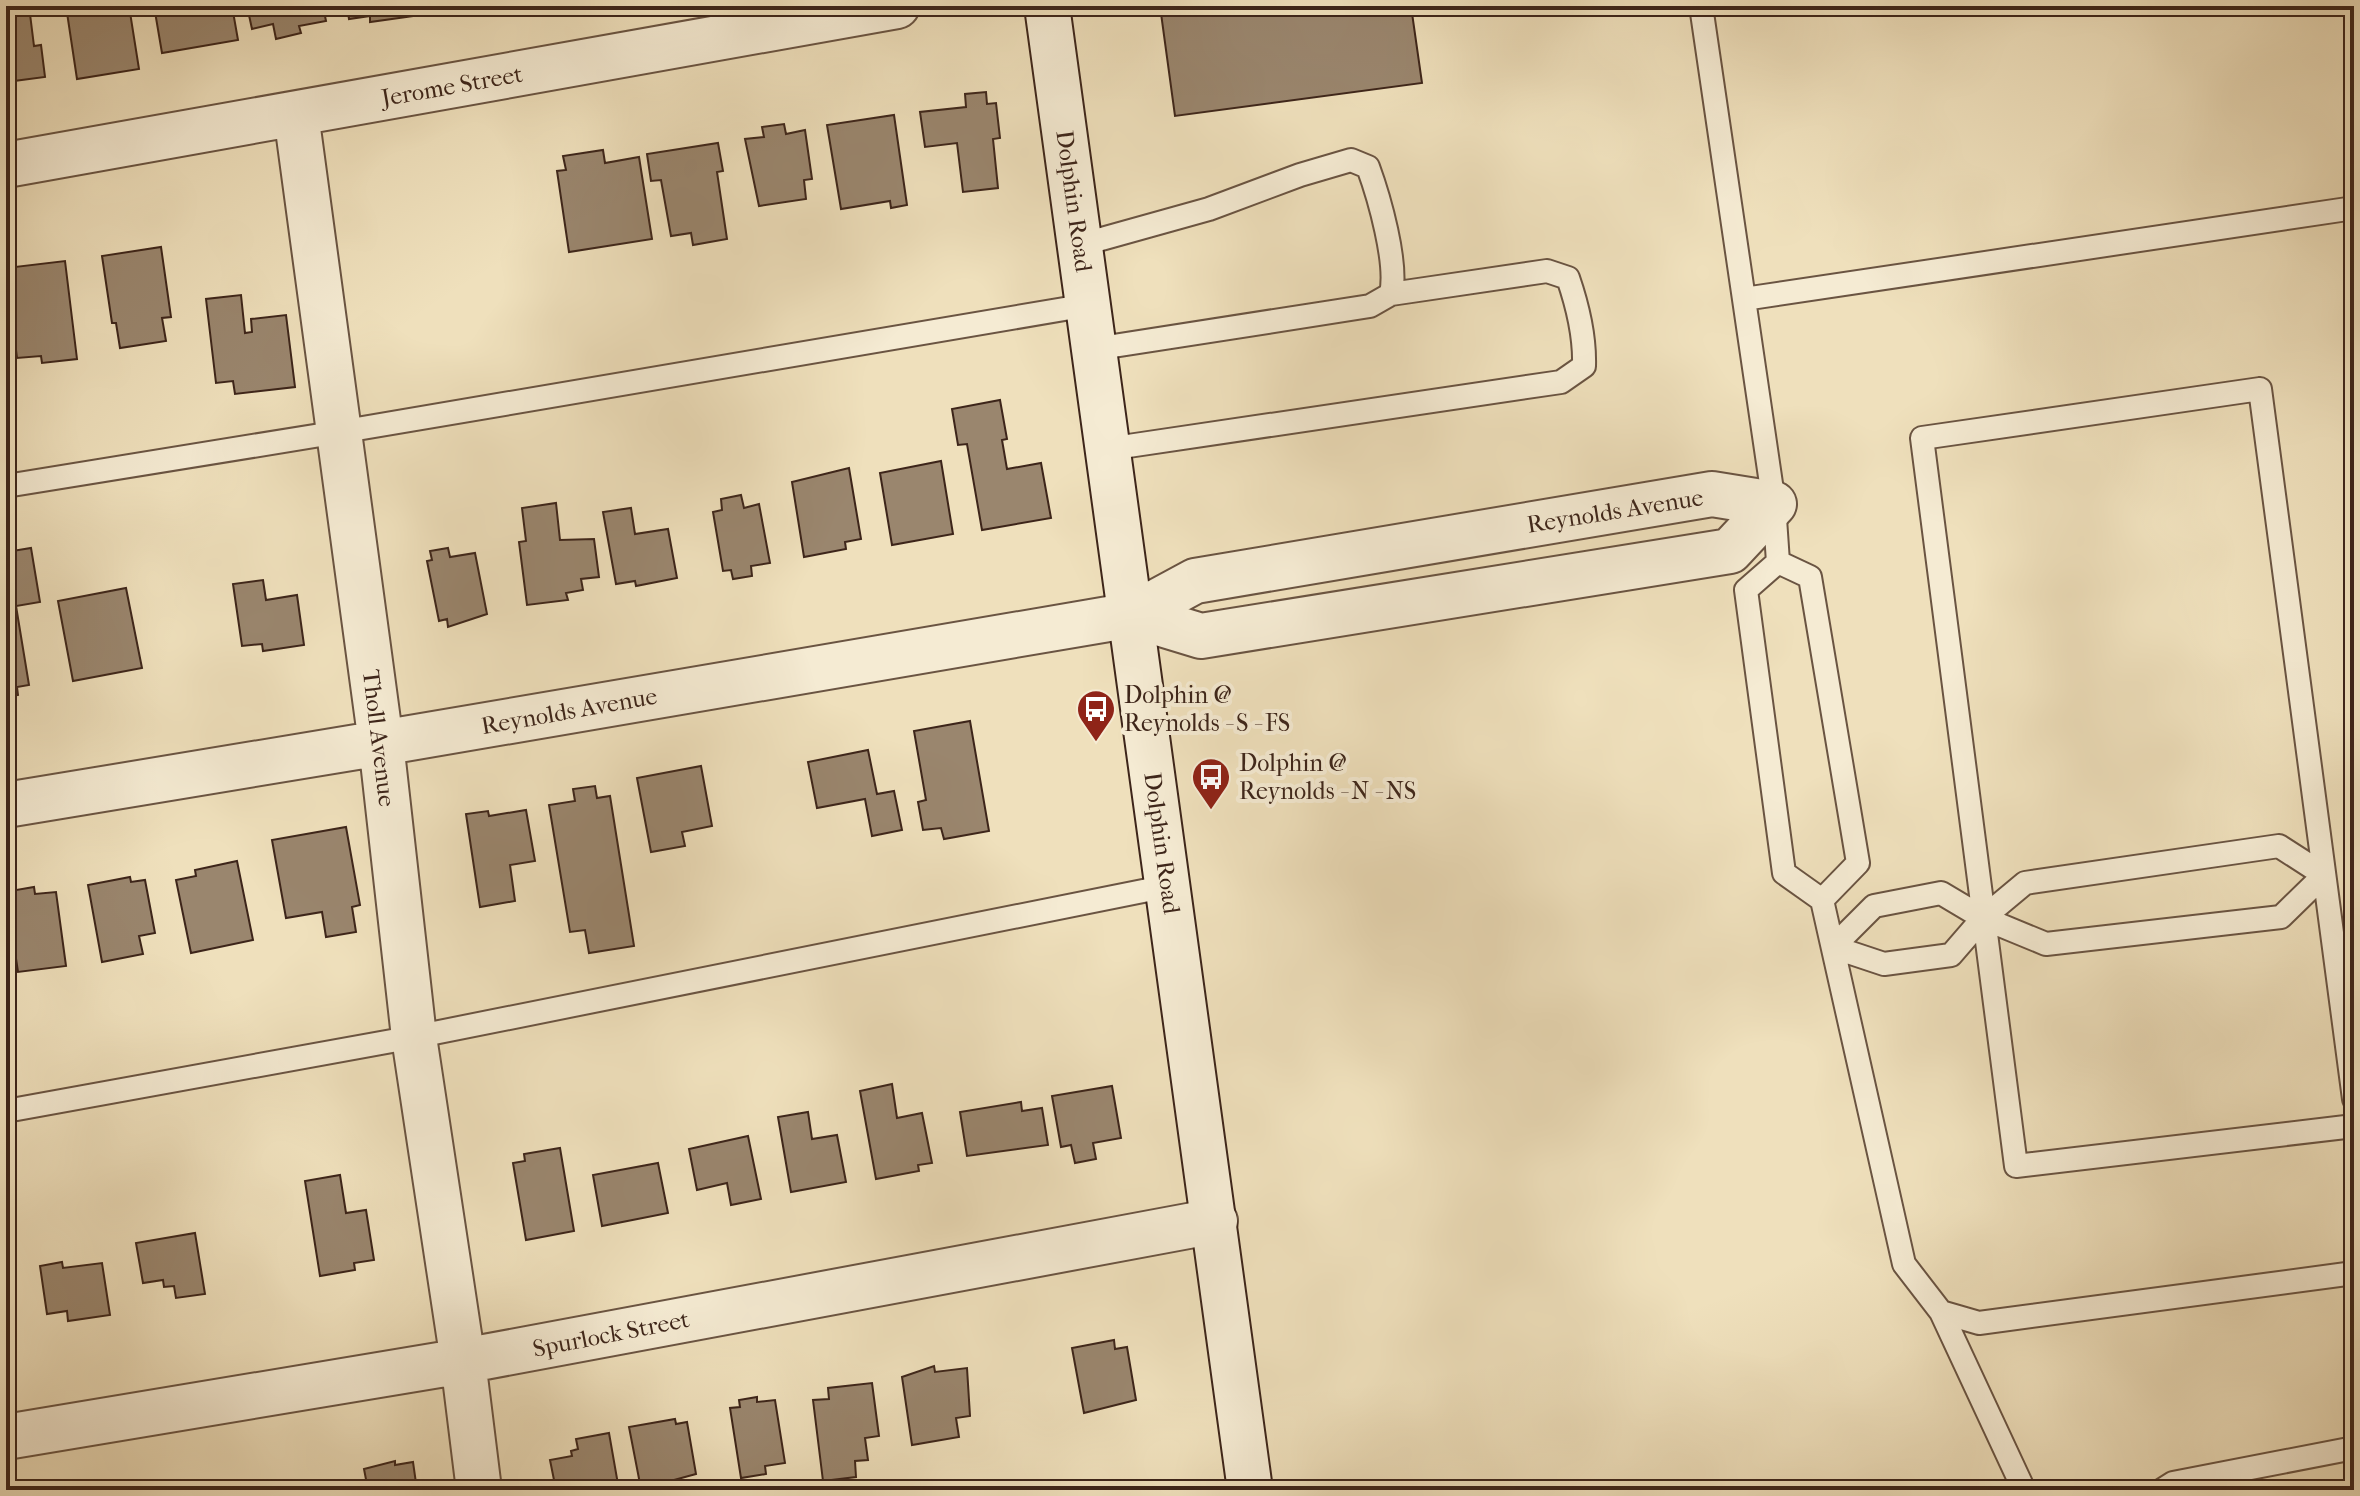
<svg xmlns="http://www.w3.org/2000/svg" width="2360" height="1496" viewBox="0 0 2360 1496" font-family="'IM FELL French Canon',serif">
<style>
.building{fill:#9a866e;stroke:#3d251a;stroke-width:2}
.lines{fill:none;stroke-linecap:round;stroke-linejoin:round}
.service-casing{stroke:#6a5442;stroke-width:26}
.minor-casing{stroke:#6a5442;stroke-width:48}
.secondary-casing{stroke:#3d251a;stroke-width:48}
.service{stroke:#f5ebd3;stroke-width:22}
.minor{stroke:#f5ebd3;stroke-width:44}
.secondary{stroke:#f5ebd3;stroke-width:44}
.labels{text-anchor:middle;stroke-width:8;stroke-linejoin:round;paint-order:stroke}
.street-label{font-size:24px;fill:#3d251a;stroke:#f5ebd3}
.poi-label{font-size:24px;fill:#3d251a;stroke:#f5ebd3;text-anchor:start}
</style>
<rect width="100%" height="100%" fill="#efe0bc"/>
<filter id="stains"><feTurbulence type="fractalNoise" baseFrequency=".0025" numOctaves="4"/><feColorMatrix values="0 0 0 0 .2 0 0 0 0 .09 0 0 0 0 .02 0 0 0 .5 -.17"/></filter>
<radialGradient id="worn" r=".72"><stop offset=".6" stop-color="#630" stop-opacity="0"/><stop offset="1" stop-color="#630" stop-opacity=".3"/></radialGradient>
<path class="building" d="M6 6H29L34 46 41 45 45 77 6 82Z
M66 6H129L139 69 77 79Z
M154 6H232L238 40 162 53Z
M247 6H323L326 21 299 26 301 33 276 39 273 24 252 29Z
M347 6H412L414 16 370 22V16L349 19Z
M455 6H488V9L456 14Z
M1160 6H1411L1422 83 1175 116Z
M986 92 987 104 996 103 1000 138 993 139 998 188 963 192 957 143 925 147 920 112 966 107 965 94Z
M894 115 907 205 891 208 890 201 841 209 827 125Z
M784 124 786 134 805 130 812 179 804 180 806 199 759 206 745 139 764 137 762 127Z
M718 143 723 171 717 172 727 239 693 245 691 233 671 236 661 180 651 181 647 154Z
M603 150 605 163 639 157 652 239 569 252 557 171 566 170 563 156Z
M161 247 171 317 162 318 166 341 120 348 116 323H112L102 256Z
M65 261 77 359 42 363 41 356 17 358 6 268Z
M241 295 245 333 252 332 251 319 286 315 295 387 235 394 233 381 216 383 206 299Z
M1000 400 1007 439 1002 440 1007 469 1041 463 1051 518 982 530 967 444 958 445 952 409Z
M941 461 953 534 892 545 880 473Z
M849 468 861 539 845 542 846 549 804 557 792 482Z
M741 495 744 508 759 504 770 563 751 566 752 576 733 579 731 570 723 571 713 512 722 510 721 499Z
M556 503 560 540 594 539 599 577 581 579 583 590 566 593 568 600 527 605 519 542 526 541 522 508Z
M631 508 635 534 668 529 677 578 636 586 635 581 616 584 603 512Z
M31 548 40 602 16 606 29 685 17 687 18 695 6 697V606L10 605 6 580V552Z
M448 548 450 557 475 553 487 614 448 627 447 619 439 621 427 561 432 560 430 551Z
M263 580 266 600 297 595 304 645 263 651 262 644 242 646 233 584Z
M126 588 142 668 73 681 58 601Z
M970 721 989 831 944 839 941 828 923 830 918 802 926 800 914 731Z
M868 750 877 794 894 791 902 830 872 836 865 799 817 808 808 762Z
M701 766 712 826 682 832 685 846 651 852 637 778Z
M595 786 597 798 610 796 634 946 589 953 585 930 570 932 549 805 575 801 573 789Z
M526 810 535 861 510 865 515 901 480 907 466 814 488 811 489 816Z
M346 827 360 905 352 907 356 932 326 937 322 912 286 918 272 840Z
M237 861 253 940 191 953 176 880 196 876 195 870Z
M130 877 131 882 145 880 155 933 139 936 143 954 102 962 88 885Z
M34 887 35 894 56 892 66 966 18 972 7 899 16 897V890Z
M892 1084 897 1118 922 1113 932 1163 918 1165 919 1171 876 1179 860 1091Z
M1112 1086 1121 1138 1093 1143 1096 1159 1075 1163 1071 1145 1061 1147 1052 1096Z
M1021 1102 1022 1111 1042 1108 1048 1145 967 1156 960 1112Z
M808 1112 812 1139 837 1135 846 1182 791 1192 778 1117Z
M748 1136 761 1199 731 1205 727 1183 697 1190 689 1149Z
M560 1148 574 1231 526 1240 513 1163 525 1161 524 1154Z
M658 1163 668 1213 602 1226 593 1175Z
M340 1175 346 1213 366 1210 374 1260 354 1263 355 1270 320 1276 305 1181Z
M195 1233 205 1294 176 1298 174 1286 164 1287 163 1280 143 1283 136 1243Z
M62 1262 63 1268 102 1263 110 1315 68 1321 67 1311 47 1314 40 1266Z
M6 1268H9L14 1328 6 1329Z
M1114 1340 1115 1349 1127 1347 1136 1400 1084 1413 1072 1348Z
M934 1366 935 1372 967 1368 970 1416 956 1418 959 1437 912 1445 902 1377Z
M872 1383 879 1436 865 1438 868 1460 855 1461 856 1477 823 1481 813 1400 829 1399 828 1388Z
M757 1397V1402L775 1400 785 1463 765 1466 766 1474 741 1478 730 1408 740 1407 739 1400Z
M675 1419 676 1424 687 1422 696 1474 641 1489 629 1427Z
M609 1433 619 1490H556L550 1460 572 1456 571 1451 578 1449 576 1439Z
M395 1461V1465L413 1462 417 1490H368L364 1469Z
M221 1481 222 1490 161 1489Z
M315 1481 316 1490H272V1487Z"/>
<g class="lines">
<defs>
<path id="service" d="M1701 6 1774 504 1778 562
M1080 245 1209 209 1300 175 1351 160 1368 167C1379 197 1398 263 1391 294L1370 306 1094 349
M1744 299 2354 208
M1108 449 1561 382 1584 366C1585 335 1578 307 1568 278L1547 271 1391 294
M6 486 339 432 1088 305
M1778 562 1746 590 1784 873 1822 900 1904 1264 1941 1312 1979 1323 2354 1273
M1778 562 1810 577 1858 863 1822 900
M1983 918 1941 893 1874 906 1833 947 1884 964 1951 955 1983 918 2025 883 2279 846 2324 875 2281 917 2046 944 1983 918
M2354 1099 2260 389 1922 438 2016 1166 2354 1126
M6 1111 414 1037 1168 886
M1941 1312 2024 1490
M2162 1490 2173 1483 2354 1448"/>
<path id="minor" d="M296 114 381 743 414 1037 463 1361 479 1490
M6 165 897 6
M6 805 381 743 1132 615 1195 581 1712 494 1774 504 1730 551 1201 636 1132 615
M6 1437 463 1361 1215 1221"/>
<path id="secondary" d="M1047 6 1250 1490"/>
</defs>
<use href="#service" class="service-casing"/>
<use href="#minor" class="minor-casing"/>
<use href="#secondary" class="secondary-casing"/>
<use href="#service" class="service"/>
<use href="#minor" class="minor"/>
<use href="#secondary" class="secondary"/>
</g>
<defs>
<symbol id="bus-pin" viewBox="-11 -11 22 30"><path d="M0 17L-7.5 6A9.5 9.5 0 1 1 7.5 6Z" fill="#8f2418" stroke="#f5ebd3"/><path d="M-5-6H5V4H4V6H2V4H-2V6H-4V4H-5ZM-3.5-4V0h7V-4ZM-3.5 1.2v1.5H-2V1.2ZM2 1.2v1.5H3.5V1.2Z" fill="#fff"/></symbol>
</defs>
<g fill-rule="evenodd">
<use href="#bus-pin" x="1074" y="687" width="44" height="60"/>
<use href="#bus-pin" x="1189" y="755" width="44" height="60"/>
</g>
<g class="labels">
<g class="street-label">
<text transform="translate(452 86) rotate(-10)" y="8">Jerome Street</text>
<text transform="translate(1074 201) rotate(82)" y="8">Dolphin Road</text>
<text transform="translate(1615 511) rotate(-9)" y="8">Reynolds Avenue</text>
<text transform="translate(569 711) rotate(-10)" y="8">Reynolds Avenue</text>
<text transform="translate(379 738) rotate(83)" y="8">Tholl Avenue</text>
<text transform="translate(1162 843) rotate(82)" y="8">Dolphin Road</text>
<text transform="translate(611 1334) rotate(-11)" y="8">Spurlock Street</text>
</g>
<g class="poi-label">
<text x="1124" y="703">Dolphin @<tspan x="1124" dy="28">Reynolds - S - FS</tspan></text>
<text x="1239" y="771">Dolphin @<tspan x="1239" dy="28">Reynolds - N - NS</tspan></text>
</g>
</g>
<rect width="2360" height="1496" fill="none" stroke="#efe0bc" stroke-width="32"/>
<rect x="8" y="8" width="2344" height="1480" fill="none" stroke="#3d251a" stroke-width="4"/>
<rect x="16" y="16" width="2328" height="1464" fill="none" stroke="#3d251a" stroke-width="2"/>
<rect width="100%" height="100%" filter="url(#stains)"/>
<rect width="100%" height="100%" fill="url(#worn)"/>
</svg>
